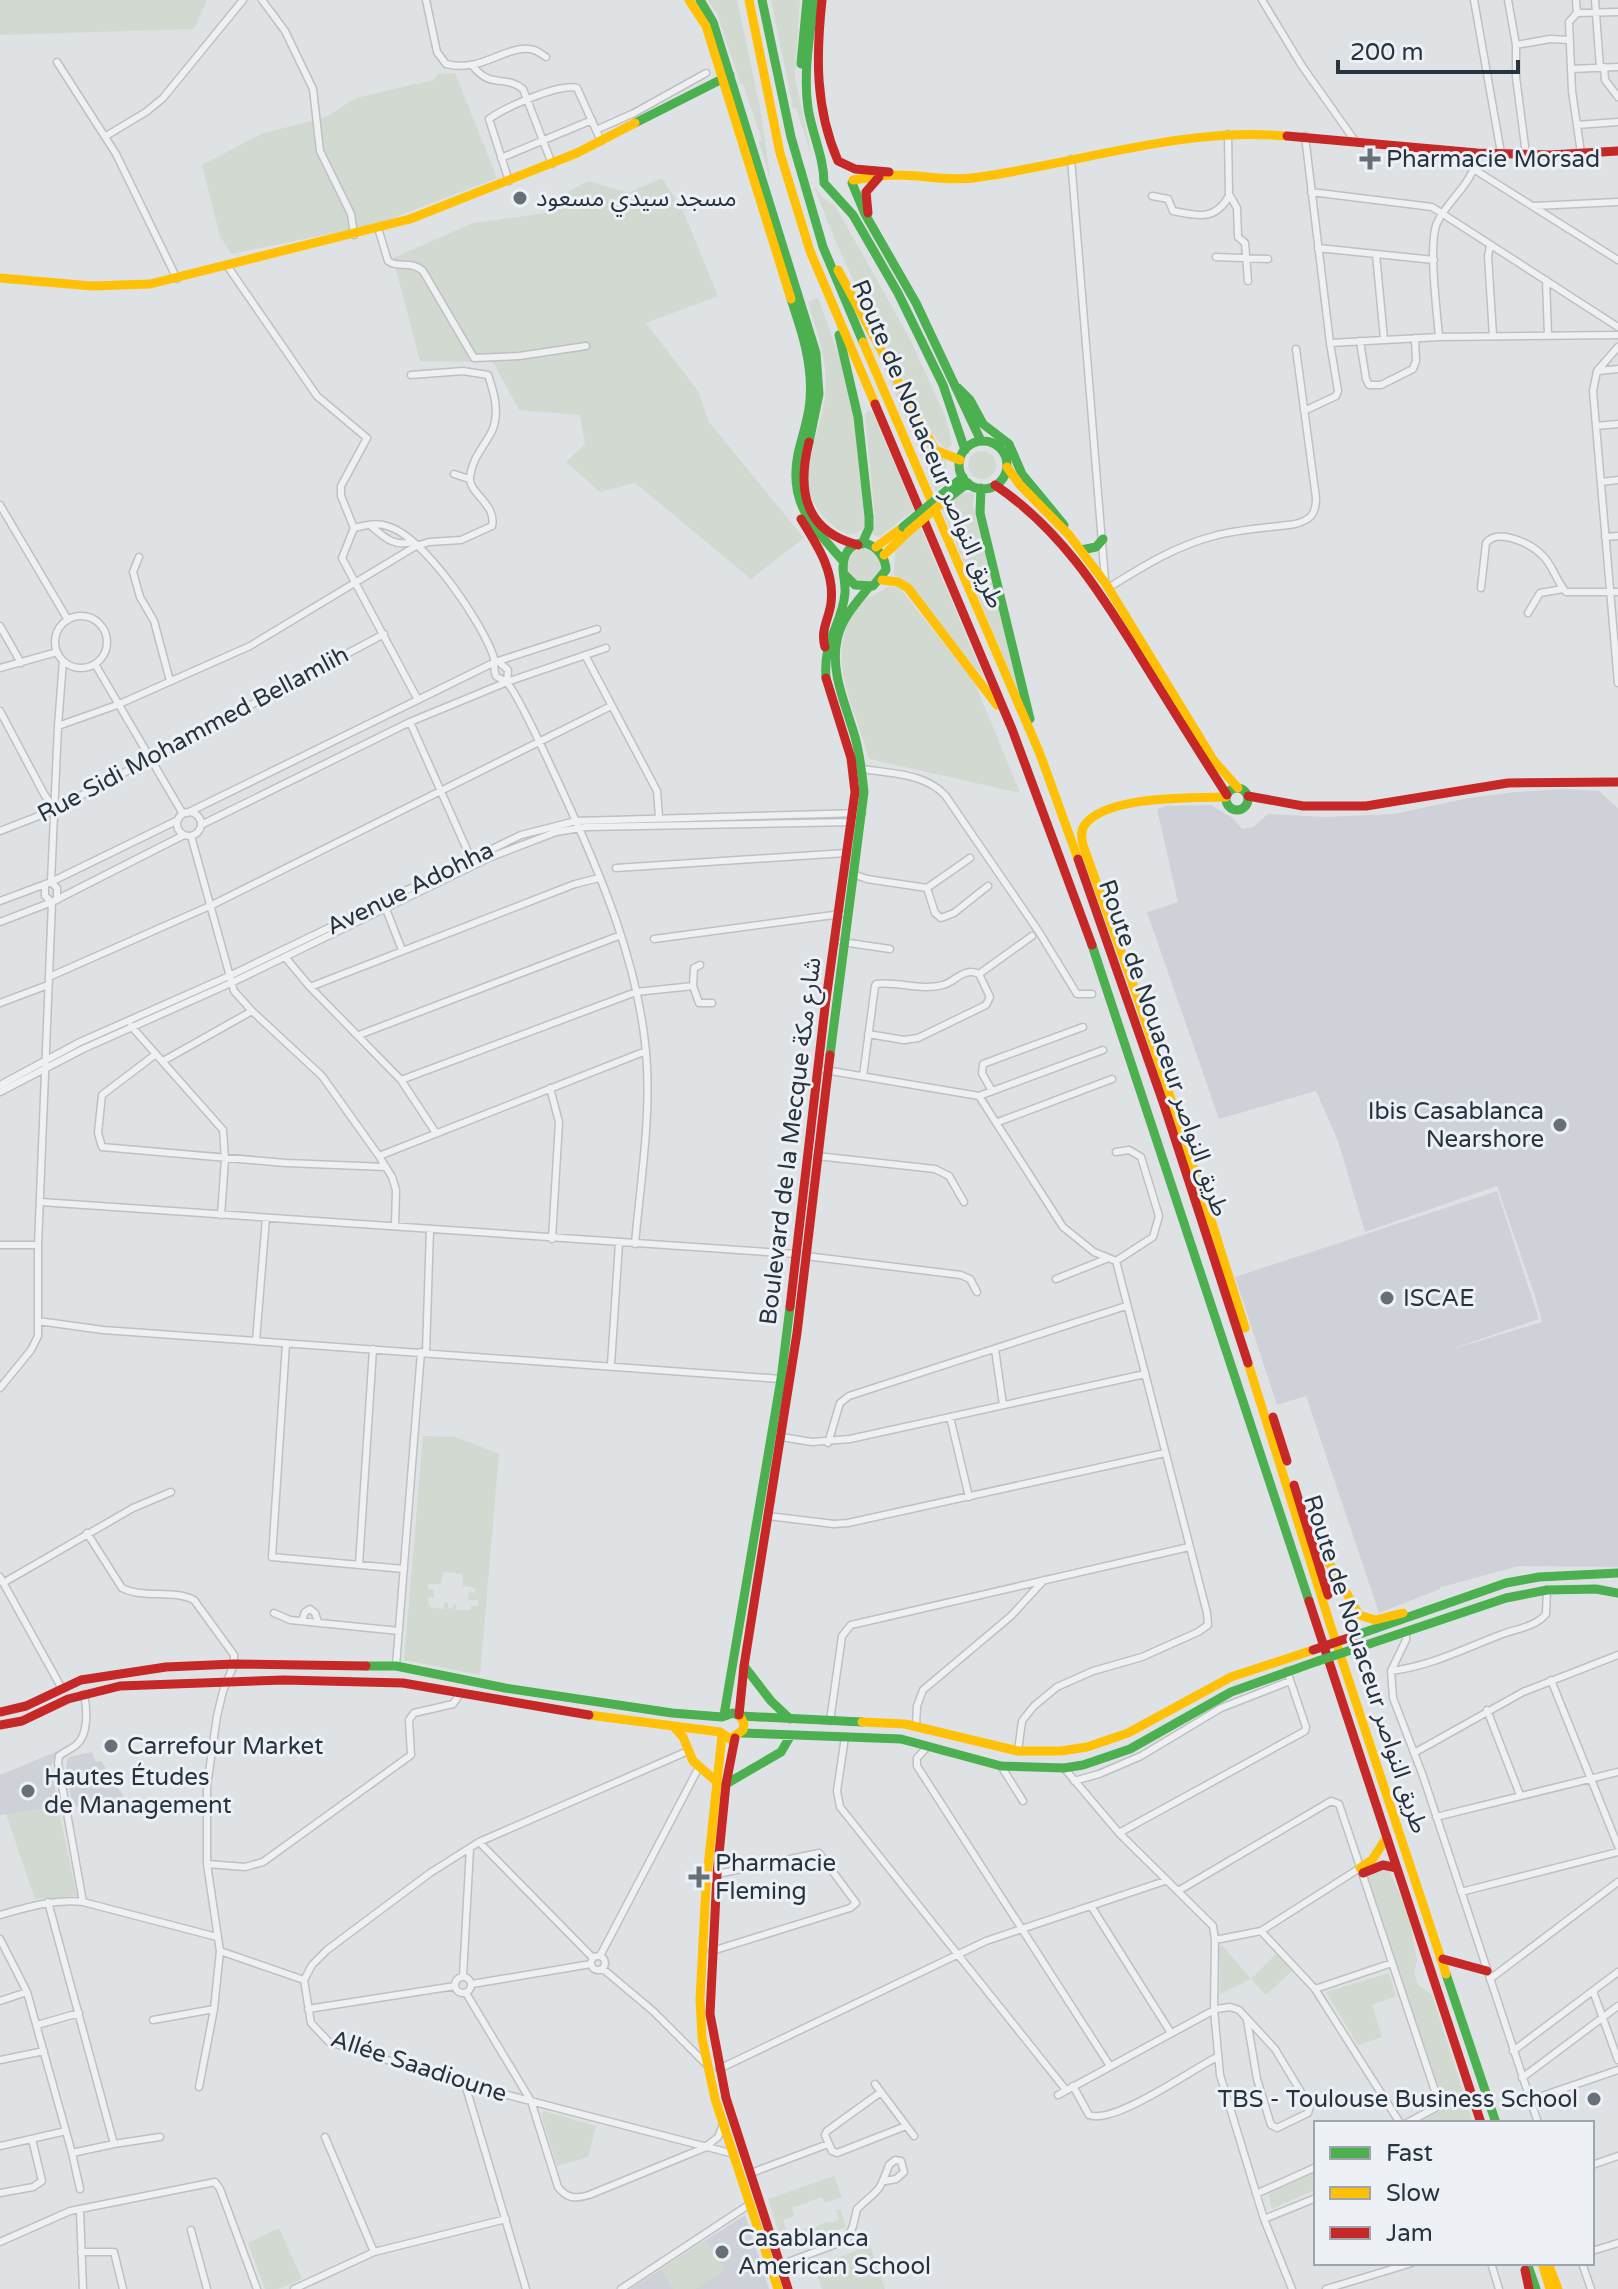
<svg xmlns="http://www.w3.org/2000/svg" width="1618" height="2289" viewBox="0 0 1618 2289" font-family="'Varela Round','Noto Sans Arabic',sans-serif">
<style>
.built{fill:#ced2d8}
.green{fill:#d1d9d0;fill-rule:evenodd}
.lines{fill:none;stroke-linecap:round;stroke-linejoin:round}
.street-casing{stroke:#bec0c3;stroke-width:9}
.street{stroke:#eff0f2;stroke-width:6}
.fast{stroke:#4caf50;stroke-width:9}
.slow{stroke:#ffc107;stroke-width:9}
.jam{stroke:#c62828;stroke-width:9}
.fast-bridge{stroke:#4caf50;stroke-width:9}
.slow-bridge{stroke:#ffc107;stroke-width:9}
.jam-bridge{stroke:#c62828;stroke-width:9}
.poi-dot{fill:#677078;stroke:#edf1f5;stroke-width:3}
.labels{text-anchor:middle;stroke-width:6;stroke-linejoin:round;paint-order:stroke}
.poi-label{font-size:24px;fill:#27333e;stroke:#edf1f5;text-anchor:start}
.street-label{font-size:24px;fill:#27333e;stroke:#edf1f5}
</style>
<rect width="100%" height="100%" fill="#dfe2e5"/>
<path class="built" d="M1563 789 1599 791 1618 808V1567L1519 1566 1442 1587 1441 1585 1440 1589 1379 1613 1306 1396 1277 1405 1235 1277 1497 1191 1539 1319 1446 1351 1542 1322 1536 1299 1497 1186 1365 1232 1338 1141 1316 1091 1219 1119 1147 912 1178 902 1157 809 1166 806 1211 805 1233 818 1242 829 1253 827 1268 814 1324 817 1394 814 1469 798 1515 792Z
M58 1751 51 1765 58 1807 0 1815V1775Z
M92 1752 96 1762 101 1761 124 1797 73 1807 66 1768 67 1760 69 1757Z
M745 2215 769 2289H630Z"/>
<path class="green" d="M0 0H207L194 29 0 35Z
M708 0H737L760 107 771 182 759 142 762 140 743 84 741 85 717 14Z
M771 0H800L795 77 812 157 796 108H793Z
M455 73 497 178 378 224 231 254 220 236 202 165 261 134 326 117 356 98 433 80 438 74Z
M662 178 683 211 718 296 646 323 698 391 709 422 804 538 751 579 635 483 600 492 566 462 585 444 580 415 519 410 493 362 420 361 393 258 473 223 554 212 569 191 589 181 628 193Z
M814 186 822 197 836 207 910 339 946 418 952 444 948 449 943 447 933 434C890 353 845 273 814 186Z
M818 298 851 389 865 525 862 530C850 537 845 534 835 527 781 487 827 433 826 381 825 354 816 328 808 302Z
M881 360 946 461 945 482 936 491Z
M869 410 873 413 914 510 879 537 872 534 875 520 865 414Z
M968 465a14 14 0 1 1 28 0a14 14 0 1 1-28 0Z
M961 492 974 494 973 506 1020 696 941 508Z
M920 526 984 678 902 579 894 575 895 550Z
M847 566a18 18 0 1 1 36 0a18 18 0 1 1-36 0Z
M888 587H899L902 591 975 683 1020 793 869 759C856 708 819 652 861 603 868 596 880 593 888 587Z
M423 1436 456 1437 499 1454 480 1675 404 1660ZM443 1572 462 1574 463 1586 475 1588V1593L469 1592 468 1600H478V1606H471V1610H456V1604H454L453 1609 448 1608V1603H444V1609L430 1607 427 1598 434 1597V1590L428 1589V1584H441Z
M58 1807 77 1896 35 1899 6 1814Z
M1388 1869 1409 1914 1417 1960 1414 1973 1418 1985 1432 1995 1473 2123H1415L1444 2109 1367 1875Z
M1222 1945 1251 1979 1276 1954 1292 1971 1266 1995 1251 1979 1220 1994 1219 1947Z
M1389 1973 1396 1996 1372 2005 1382 2037 1358 2045 1326 1992Z
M544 2111 596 2126 588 2157 557 2166 541 2114Z
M1316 2171V2189L1272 2209 1269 2194Z
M834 2176 842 2197 824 2203 822 2197 792 2208 794 2216 783 2220 789 2237 810 2226 812 2229 828 2221 829 2223 839 2220 836 2210 840 2209 846 2227 784 2249 768 2199Z
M279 2228 302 2279 278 2289H265L248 2243Z
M706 2241 725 2270 695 2289H673L661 2270Z
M870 2245 885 2289H822L815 2267Z"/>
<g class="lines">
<defs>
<path id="street" d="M262 0 285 31 313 89 320 151 351 214 354 235
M426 0 437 52 446 64C481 73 505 46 529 49 536 49 541 54 546 57
M1262 0 1302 66 1355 141
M1474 0 1501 153
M1508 0 1516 45V77L1526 154
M1576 0 1577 13
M1595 0 1600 68
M1516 45 1550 39 1569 40
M57 62 116 154 177 279
M472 65C491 90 504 74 523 89L552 164
M1604 67 1605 80 1618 97
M1571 69 1618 67
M1577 125 1618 122
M596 130 634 113 706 73
M1228 134 1229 194 1237 208 1238 237 1245 243 1248 281
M106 136 146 112 163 98 243 0
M1581 153 1572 91 1569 22 1577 13 1618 12
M501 158 592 120
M1071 159 1105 580
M1475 170 1618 260
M509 181 489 119C504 108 559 83 577 88L601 141
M1311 192 1432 207 1618 327
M1152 196 1168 199 1173 211C1198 216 1215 221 1229 196
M1534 206 1618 202
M378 228 388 261C399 269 411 260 423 271L474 358 519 356 586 346
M1490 246 1488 256 1493 336
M1318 248 1434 260
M1376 254 1384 339
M1216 257 1268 259
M228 267 317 396 367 438 341 486V496L354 528
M1546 280 1548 335
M1439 337C1437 312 1428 243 1437 223 1450 196 1474 185 1477 153
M1360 341 1366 379 1369 385H1381L1413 369 1416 361 1415 338
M1330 343 1439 337 1618 335
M1618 347 1597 371 1593 391 1618 683
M1598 371 1618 369
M1304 411 1336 396 1338 391 1330 343 1305 136
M1596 426 1618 424
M454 474 469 479
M1601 482 1618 480
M0 505 68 620
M370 525C384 537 393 547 412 542
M1605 537 1618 536
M139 557 133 572 140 597 154 621 170 681
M1108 588C1142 567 1175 546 1214 536 1240 529 1268 528 1295 524 1310 520 1316 515 1316 498L1296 349
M1481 588 1486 543C1498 528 1530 543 1542 555 1553 565 1556 581 1566 592H1618
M1528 613 1540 593 1563 589
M55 642a26 26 0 1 1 52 0a26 26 0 1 1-52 0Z
M0 626 21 663
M585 655 657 791 659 817
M499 662 508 670 507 682
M95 664 183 814
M0 668 57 652
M418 700 342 558 354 528C366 525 377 522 390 527 425 539 483 623 494 658 495 664 493 669 496 676 499 679 503 679 506 682 516 689 552 769 559 784 600 872 642 969 647 1067 650 1125 640 1186 635 1244
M0 711 44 794 54 809
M410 722 472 861
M58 726 117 705 250 646 416 546 429 542 461 540 492 526C497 504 468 493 470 477 472 458 484 447 492 431 500 413 494 392 488 375L463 371 411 375
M863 769C892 774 924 773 945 795L1039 932 1077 994H1092
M177 824a12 12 0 1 1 24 0a12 12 0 1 1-24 0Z
M187 813 495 662 597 629
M201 825 410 722 507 682 606 648
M0 831 54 810 384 634
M191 836 234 991 252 1011 322 1076 379 1156 392 1177 396 1190 395 1226
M616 868 846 853
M853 874 867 879 927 888 970 858
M927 888 935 913 941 918 954 913 988 886
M57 900V888L51 882 58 726 63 661
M0 901 51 882 178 820
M386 909 402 950
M0 922 52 902 184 835
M654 939 841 914
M842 942 890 949
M285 957 310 987 401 1080 436 1133
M979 974 1032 936
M49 977 212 905 611 706
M693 986 694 968 700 965
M310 987 575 884 599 878
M0 1003 48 985
M131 1026 223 1130 225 1159 221 1215
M359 1035 621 935
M156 1054 102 1095 98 1133 102 1147 286 1163 386 1167
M163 1061 252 1011
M825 1070 979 1096 1103 1050
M863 1076 875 986 876 984C898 981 921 991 943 985 956 981 964 967 979 974L990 997 986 1005 918 1038 904 1040 868 1034
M401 1080 636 992 693 986 699 1003H712
M0 1085 80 1042 229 976 521 835 576 821 862 813
M550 1088 559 1122 552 1239
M992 1091 982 1073 983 1064 1083 1027
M0 1092 83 1049 231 983 491 857 556 832 586 827 854 822
M979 1096 1063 1227 1094 1252 1116 1261 1153 1237 1159 1216 1141 1157 1129 1150 1116 1152
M998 1122 1112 1079
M379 1156 646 1051
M817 1156 935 1169 949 1176 964 1202
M41 1202 796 1254
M0 1245H38
M806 1256 961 1275 970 1279 977 1292
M1056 1279 1106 1259
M38 1321 103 1330 781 1379
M256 1341 266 1218
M286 1344 272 1557 404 1569
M995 1349 1003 1405
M426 1352 430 1229
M611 1365 619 1243
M0 1388 31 1350 38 1336V1245L52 902 45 896V884
M950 1417 969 1497
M781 1437 812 1442 850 1439 1145 1374
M828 1443 840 1403 849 1396 1126 1306
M768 1516 834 1524 848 1523 1165 1453
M87 1533 122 1588C144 1599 172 1589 194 1600L234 1655V1664L223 1691 217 1716 207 1786V1864L220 1951 214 2009 199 2087
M359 1565 373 1349
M0 1577 61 1687
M3 1583 133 1508 171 1492
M274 1613 290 1620 399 1631
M302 1621 305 1612 310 1609 315 1613 318 1622
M1406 1633V1640L1391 1671 1393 1698 1423 1776 1538 2123
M396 1666 421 1352
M1391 1671C1431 1666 1463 1649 1500 1635 1515 1629 1536 1627 1546 1614L1547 1590
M1551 1680 1618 1846
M1487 1710 1520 1795
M830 1721 842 1636 851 1625 1189 1547
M916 1725 917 1706 923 1690 1011 1616 1044 1580
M845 1737 837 1791 840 1807 1066 2090
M927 1747 917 1758V1766L1110 2066
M688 1751 479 1842 430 1873 327 1950 312 1965 304 1980 311 2023 329 2042 465 2084 734 2154
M1018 1751 1022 1721 1034 1706 1057 1687 1093 1671 1142 1657 1198 1632 1208 1625 1207 1613 1116 1261
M1414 1753 1523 1692 1618 1655
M1001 1766 1023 1801
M1064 1768 1119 1833 1213 1926 1215 1940 1214 2010 1220 2075 1264 2219 1292 2289
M1074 1781 1099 1774 1141 1756 1221 1708 1290 1681
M1436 1817 1618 1772
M1119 1833 1305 1731 1306 1727 1287 1671
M479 1842 593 1958
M207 1864 245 1867 263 1862 411 1755 409 1720 414 1713 453 1704 460 1694
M1178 1891 1331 1801 1339 1804 1438 2100 1435 2108 1407 2123
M1461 1892 1618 1852
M48 1902 114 2144 160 2137
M83 1902 58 1763 59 1756C64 1752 71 1749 76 1745 89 1735 87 1708 84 1694
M1091 1906 1171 2033
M0 1915C28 1907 54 1899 83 1902L217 1937
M1261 1931 1315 1989 1400 2123
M0 1939 27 1992 72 2153 80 2189
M1215 1940 1261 1931 1360 1868
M220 1951 304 1980
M712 1951 850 1908 856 1903 819 1853 717 1874
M591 1963a7 7 0 1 1 14 0a7 7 0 1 1-14 0Z
M600 1956 699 1767
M603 1969 653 2011 706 2064
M463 1976 470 1848
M455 1985a8 8 0 1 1 16 0a8 8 0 1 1-16 0Z
M1490 1979 1618 1882
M472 1984 591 1964
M1315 1989 1392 1963
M1593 1991 1618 2060
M466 1993 531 2101 558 2187C567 2199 576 2199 589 2195L704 2148 718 2137 722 2127
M0 2001 27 1992
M308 2009 455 1986
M153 2020 214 2009
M37 2025 79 2013
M1513 2051 1618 1972
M0 2060 44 2051
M719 2069 986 1941 1165 1881
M1522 2078 1618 2006
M465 2084 526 2289
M875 2084 914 2136
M1073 2086 1089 2115C1114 2125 1191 2070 1217 2057
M881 2092 827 2131 825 2135 832 2151 837 2153 906 2126
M1058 2095 1216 2009 1230 2007 1239 2010 1275 2049 1310 2107 1308 2113 1277 2128 1271 2125 1257 2079 1247 2020
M1530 2100 1618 2070
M325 2137 374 2252
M0 2146 66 2131
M72 2153 114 2144
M1592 2165 1618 2156
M751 2173 828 2144
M0 2193 33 2187 42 2181 32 2139
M1256 2194 1316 2167
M80 2211 83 2289
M1264 2219 1316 2198
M191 2230 207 2289
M0 2242 70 2211 215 2182 220 2189 257 2289
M1592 2251 1618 2243
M81 2252H114L123 2289
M1491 2263 1499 2289
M1582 2263 1591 2289
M780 2265 847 2240 853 2226 857 2209C880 2187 878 2195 889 2165L895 2160 901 2161 904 2172 896 2179 885 2181
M294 2289 374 2252 506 2219
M621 2289 750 2204
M1326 2289 1412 2263"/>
</defs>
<use href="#street" class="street-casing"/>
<use href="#street" class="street"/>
<path class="fast" d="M700 0 713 22 816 353 819 394 809 442
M762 0 791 137 823 247 863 342
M814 0C810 35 803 73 808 108 812 134 824 157 824 183L853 215 898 293 943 385 965 450
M801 64 807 0
M635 123 730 75
M852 183 865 214 916 303 981 441
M791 299C802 332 813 364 810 400 809 418 802 436 798 454 788 504 813 526 843 561
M839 335 858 417 869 517V528L862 544
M958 388 970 400 983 424 1009 444 1022 474 1064 525
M959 465a24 24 0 1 1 48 0a24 24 0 1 1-48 0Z
M981 488 980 513 1030 719
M940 496 963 477
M942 503 968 483
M1081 550 1096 547 1103 539
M826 678C823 638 842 626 845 593 846 581 840 568 845 556 856 531 885 546 886 570L873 586 855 585 845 575
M1226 799a11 11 0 1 1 22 0a11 11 0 1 1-22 0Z
M1092 945 1309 1601
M830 1055 864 792C862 773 860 755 855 737 846 705 830 673 837 640 841 619 856 603 869 587
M1354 1636 1506 1583 1539 1577 1618 1573
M1357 1648 1506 1598 1547 1590 1596 1589 1618 1593
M366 1666H396L505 1688 672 1713 722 1717 733 1713 740 1716 862 1722
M744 1666 771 1701 790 1719
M724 1715 781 1379 790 1307
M742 1733 901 1739 1001 1766 1064 1768 1083 1765 1130 1749 1231 1692 1318 1661
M726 1784 781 1752 791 1735
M1446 1974 1496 2123
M1527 2263 1536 2289"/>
<path class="slow" d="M689 0 706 26 791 299
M749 0 780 153 810 251 875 404
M853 180C867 178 882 175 895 175 924 175 952 182 980 177 1083 162 1183 127 1287 136
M838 270 935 450 960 460
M0 278 92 286 150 284 410 219 577 153 635 123
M863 342 1040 754 1078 859
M1007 467 1020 485 1069 535 1106 584 1214 761 1238 788
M876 547 903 527
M884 555 908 532
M882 580 898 582 908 588 997 705
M1199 1193 1212 1223 1245 1328
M1203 1197 1138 999 1083 845C1082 839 1080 832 1084 826 1104 795 1193 798 1226 797
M1248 1363 1330 1624 1446 1974
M1312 1533 1359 1615 1375 1620 1403 1613
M589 1715 720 1732 730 1739 743 1730 744 1724 740 1716
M862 1722 905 1724 1018 1751H1061L1087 1747 1128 1733 1231 1677 1313 1650
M673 1726 683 1737 693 1761 717 1782
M722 1735 706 1886 700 1999 702 2038 715 2099 778 2289
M1360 1868 1372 1860 1387 1837
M1542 2263 1550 2289
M1548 2263 1558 2289"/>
<path class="jam" d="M822 0C816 56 815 108 838 161L855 169 889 172
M1287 136 1477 153 1550 155 1618 151
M868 213 866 192 879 177
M875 404 1012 729 1092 945
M809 442C797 490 804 531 858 545
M995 485C1060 529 1099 590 1139 655 1168 702 1197 749 1227 795
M801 519C817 545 835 571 831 603 829 619 820 630 825 647
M1248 796 1303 806H1366L1508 783 1618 782
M1078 859 1164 1105 1248 1363
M790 1307 825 1007 855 792 851 758 826 678
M1273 1417 1287 1461
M1294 1485 1328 1595
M1309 1601 1481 2123
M0 1712 26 1706 81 1680 166 1667 234 1664 366 1666
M739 1715 744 1666 797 1333 830 1055
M0 1725 22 1721 68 1699 120 1686 284 1680 403 1683 589 1715
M735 1738 726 1784 717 1874 710 2014 726 2098 788 2289
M1363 1873 1383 1865 1397 1868
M1443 1959 1487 1971
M1525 2270 1529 2289"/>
<path class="fast-bridge" d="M903 527 940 496
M1318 1661 1357 1648"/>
<path class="slow-bridge" d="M908 532 942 503"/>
<path class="jam-bridge" d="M1313 1650 1354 1636"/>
</g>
<g class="poi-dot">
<path d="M1366 147h8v8h8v8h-8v8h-8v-8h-8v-8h8z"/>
<circle cx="520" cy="198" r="8"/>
<circle cx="1560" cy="1125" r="8"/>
<circle cx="1387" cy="1298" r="8"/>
<circle cx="111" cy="1746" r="8"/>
<circle cx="28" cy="1791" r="8"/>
<path d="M695 1865h8v8h8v8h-8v8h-8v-8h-8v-8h8z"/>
<circle cx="1594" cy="2099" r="8"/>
<circle cx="722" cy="2252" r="8"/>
</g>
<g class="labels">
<g class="poi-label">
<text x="1386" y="167">Pharmacie Morsad</text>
<text x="536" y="206">مسجد سيدي مسعود</text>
<text x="1544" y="1119" text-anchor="end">Ibis Casablanca<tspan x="1544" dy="28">Nearshore</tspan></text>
<text x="1403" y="1306">ISCAE</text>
<text x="127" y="1754">Carrefour Market</text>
<text x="44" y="1785">Hautes Études<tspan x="44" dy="28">de Management</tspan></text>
<text x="715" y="1871">Pharmacie<tspan x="715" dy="28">Fleming</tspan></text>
<text x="1578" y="2107" text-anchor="end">TBS - Toulouse Business School</text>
<text x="738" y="2246">Casablanca<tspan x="738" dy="28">American School</tspan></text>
</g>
<g class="street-label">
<text transform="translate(928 444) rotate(67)" y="8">Route de Nouaceur طريق النواصر</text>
<text transform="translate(193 734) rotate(-28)" y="8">Rue Sidi Mohammed Bellamlih</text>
<text transform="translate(410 888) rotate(-26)" y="8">Avenue Adohha</text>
<text transform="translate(1164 1048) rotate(71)" y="8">Route de Nouaceur طريق النواصر</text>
<text transform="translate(790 1141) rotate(-83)" y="8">Boulevard de la Mecque شارع مكة</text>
<text transform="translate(1366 1664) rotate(72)" y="8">Route de Nouaceur طريق النواصر</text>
<text transform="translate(419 2066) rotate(18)" y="8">Allée Saadioune</text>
</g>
</g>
<rect x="1314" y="2121" width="280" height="144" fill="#edf1f5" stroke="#9ea5ac" stroke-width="2"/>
<rect x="1330" y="2147" width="40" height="12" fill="#4caf50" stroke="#9ea5ac" stroke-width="2"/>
<text x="1386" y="2161" font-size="24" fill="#27333e">Fast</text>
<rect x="1330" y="2187" width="40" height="12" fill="#ffc107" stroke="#9ea5ac" stroke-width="2"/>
<text x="1386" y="2201" font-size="24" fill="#27333e">Slow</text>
<rect x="1330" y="2227" width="40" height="12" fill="#c62828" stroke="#9ea5ac" stroke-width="2"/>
<text x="1386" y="2241" font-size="24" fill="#27333e">Jam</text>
<path d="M1338 60v12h180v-12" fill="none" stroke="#27333e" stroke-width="4"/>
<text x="1350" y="60" font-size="24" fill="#27333e" stroke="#edf1f5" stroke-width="6" paint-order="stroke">200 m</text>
</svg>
